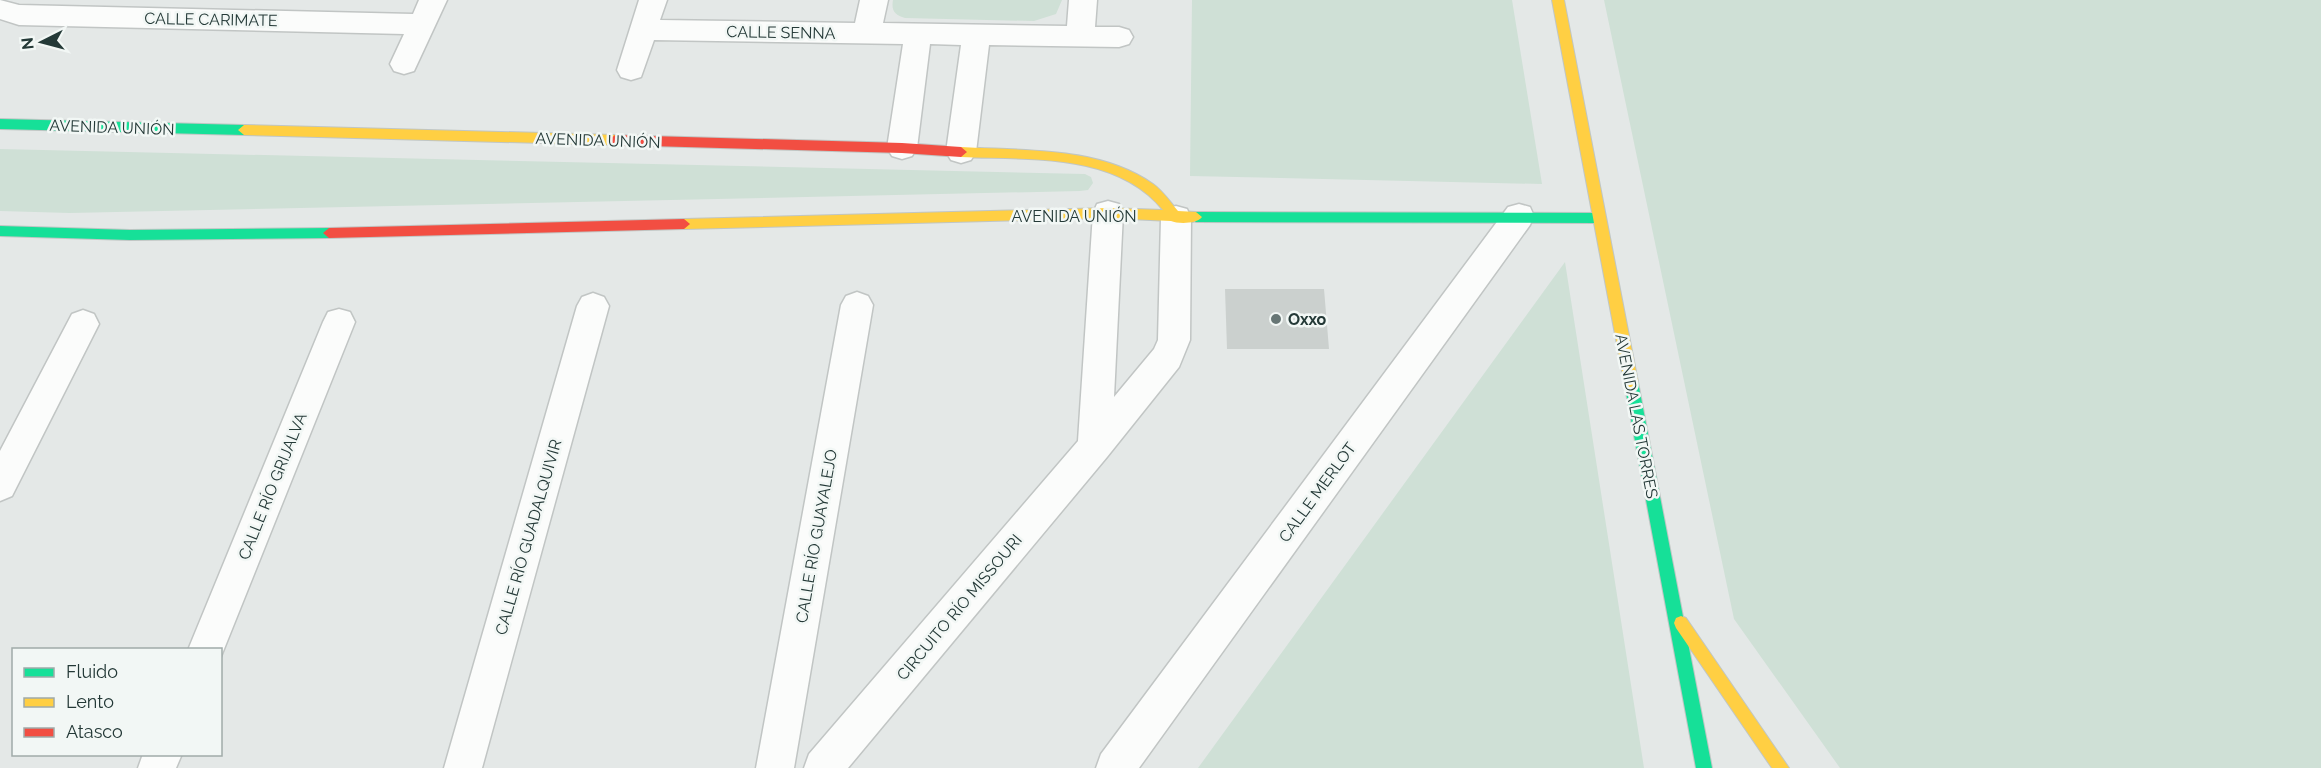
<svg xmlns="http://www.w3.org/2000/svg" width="2321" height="768" viewBox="0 0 2321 768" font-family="Raleway,sans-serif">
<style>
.green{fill:#cfe0d6}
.building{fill:#cbd0ce}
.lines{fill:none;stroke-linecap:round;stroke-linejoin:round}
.street-casing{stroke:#c1c5c4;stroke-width:3}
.fast-casing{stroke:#c0c6c4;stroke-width:2}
.slow-casing{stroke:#c0c6c4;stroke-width:2}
.jam-casing{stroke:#c0c6c4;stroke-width:2}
.street{fill:#fbfcfb;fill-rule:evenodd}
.fast{fill:#16e098;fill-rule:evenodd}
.slow{fill:#ffcf43;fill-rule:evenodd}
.jam{fill:#f24e42;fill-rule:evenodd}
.poi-dot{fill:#677675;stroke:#f2f7f5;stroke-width:2}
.labels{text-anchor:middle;stroke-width:5;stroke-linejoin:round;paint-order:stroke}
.street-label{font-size:16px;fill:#243937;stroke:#f2f7f5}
.poi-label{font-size:16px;font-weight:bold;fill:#243937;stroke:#f2f7f5;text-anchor:start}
</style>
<rect width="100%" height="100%" fill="#e4e8e7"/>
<path class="green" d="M893 0H1062L1056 14 1034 21 905 18C895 15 891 11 893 0Z
M1192 0H1512L1542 184 1190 176Z
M1604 0H2321V768H1840L1734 619Z
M0 149 1085 174 1091 177 1093 183 1088 190 1080 191 70 213 0 211Z
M1565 262 1644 768H1198Z"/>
<path class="building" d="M1225 289H1324L1329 349H1227Z"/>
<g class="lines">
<defs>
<path id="street" d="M0 0 19 5 413 14 419 0H447L414 71 404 74 394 71 390 64 404 34 19 25 0 19Z
M639 0H667L660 20 855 23 860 0H888L883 23 1067 26 1069 0H1097L1095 27H1119L1129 30 1133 37 1129 44 1119 47 989 45 976 152 971 160 961 163 951 160 946 152 961 45 930 44 917 148 912 156 902 159 892 156 887 148 903 44 654 40 641 77 631 80 621 77 617 70Z
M1108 201 1119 204 1123 213 1114 397 1154 349 1158 340 1161 218 1165 209 1176 206 1187 209 1191 218 1190 340 1179 367 1107 457 848 768H804L809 754 1078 441 1093 213 1097 204Z
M1519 204 1530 207 1534 216 1530 225 1139 768H1096L1101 754 1508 207Z
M857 292 868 296 873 305 794 768H756L841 305 846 296Z
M593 293 604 297 609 306 482 768H444L577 306 582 297Z
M339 309 350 312 355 322 220 659V650H188L323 322 328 312Z
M83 310 94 314 99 324 12 496 0 501V451L72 314Z
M143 754H182L176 768H138Z"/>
<path id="fast" d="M0 119 244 125 250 130 244 135 0 129Z
M1196 212 1599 213 1605 218 1599 223 1196 222 1190 217Z
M0 226 130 230 329 228 335 233 329 238 130 240 0 236Z
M1631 376 1636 378 1638 382 1712 768H1696L1624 382 1626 378Z"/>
<path id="slow" d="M1552 0H1564L1638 382 1636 386 1631 388 1626 386 1624 382Z
M244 125 615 135 621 140 615 145 244 135 238 130Z
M961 147C1024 151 1099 146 1153 184 1163 191 1170 202 1178 211L1196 212 1202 217C1197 224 1178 224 1171 221L1108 218 684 229 678 224 684 219 1108 208 1163 210C1116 152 1028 160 961 157L955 152Z
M1681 616 1686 618 1789 768H1772L1676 628 1674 623 1676 618Z"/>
<path id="jam" d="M615 135 902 143 961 147 967 152 961 157 902 153 615 145 609 140Z
M684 219 690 224 684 229 329 238 323 233 329 228Z"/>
</defs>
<use href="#street" class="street-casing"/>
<use href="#fast" class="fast-casing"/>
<use href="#slow" class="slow-casing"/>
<use href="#jam" class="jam-casing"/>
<use href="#street" class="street"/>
<use href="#fast" class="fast"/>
<use href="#slow" class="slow"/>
<use href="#jam" class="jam"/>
</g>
<circle class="poi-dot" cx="1276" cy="319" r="6"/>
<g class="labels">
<g class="street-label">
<text transform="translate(211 19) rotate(1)" y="6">CALLE CARIMATE</text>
<text transform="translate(781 32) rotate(1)" y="6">CALLE SENNA</text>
<text transform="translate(112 127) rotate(2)" y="6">AVENIDA UNIÓN</text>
<text transform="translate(598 140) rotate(2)" y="6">AVENIDA UNIÓN</text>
<text x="1074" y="222">AVENIDA UNIÓN</text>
<text transform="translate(1637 416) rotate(79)" y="6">AVENIDA LAS TORRES</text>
<text transform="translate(272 486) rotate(-68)" y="6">CALLE RÍO GRIJALVA</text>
<text transform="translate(1317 492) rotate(-54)" y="6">CALLE MERLOT</text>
<text transform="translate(816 536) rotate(-80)" y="6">CALLE RÍO GUAYALEJO</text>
<text transform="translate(528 537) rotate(-74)" y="6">CALLE RÍO GUADALQUIVIR</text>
<text transform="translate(959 607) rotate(-50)" y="6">CIRCUITO RÍO MISSOURI</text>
</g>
<g class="poi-label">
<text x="1288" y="325">Oxxo</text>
</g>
</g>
<rect x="12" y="648" width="210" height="108" fill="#f2f7f5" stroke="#a0aba9" stroke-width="1.5"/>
<rect x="24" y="668" width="30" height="9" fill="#16e098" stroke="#a0aba9" stroke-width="1.5"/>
<text x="66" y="678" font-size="18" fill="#243937">Fluido</text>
<rect x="24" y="698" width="30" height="9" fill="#ffcf43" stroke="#a0aba9" stroke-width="1.5"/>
<text x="66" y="708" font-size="18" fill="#243937">Lento</text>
<rect x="24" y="728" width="30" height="9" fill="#f24e42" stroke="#a0aba9" stroke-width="1.5"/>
<text x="66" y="738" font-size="18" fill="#243937">Atasco</text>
<g transform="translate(42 42) rotate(264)" stroke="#f2f7f5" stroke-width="4.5" paint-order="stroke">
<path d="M0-4.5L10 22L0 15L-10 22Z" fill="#243937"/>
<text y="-9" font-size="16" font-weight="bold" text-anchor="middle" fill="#243937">N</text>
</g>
</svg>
